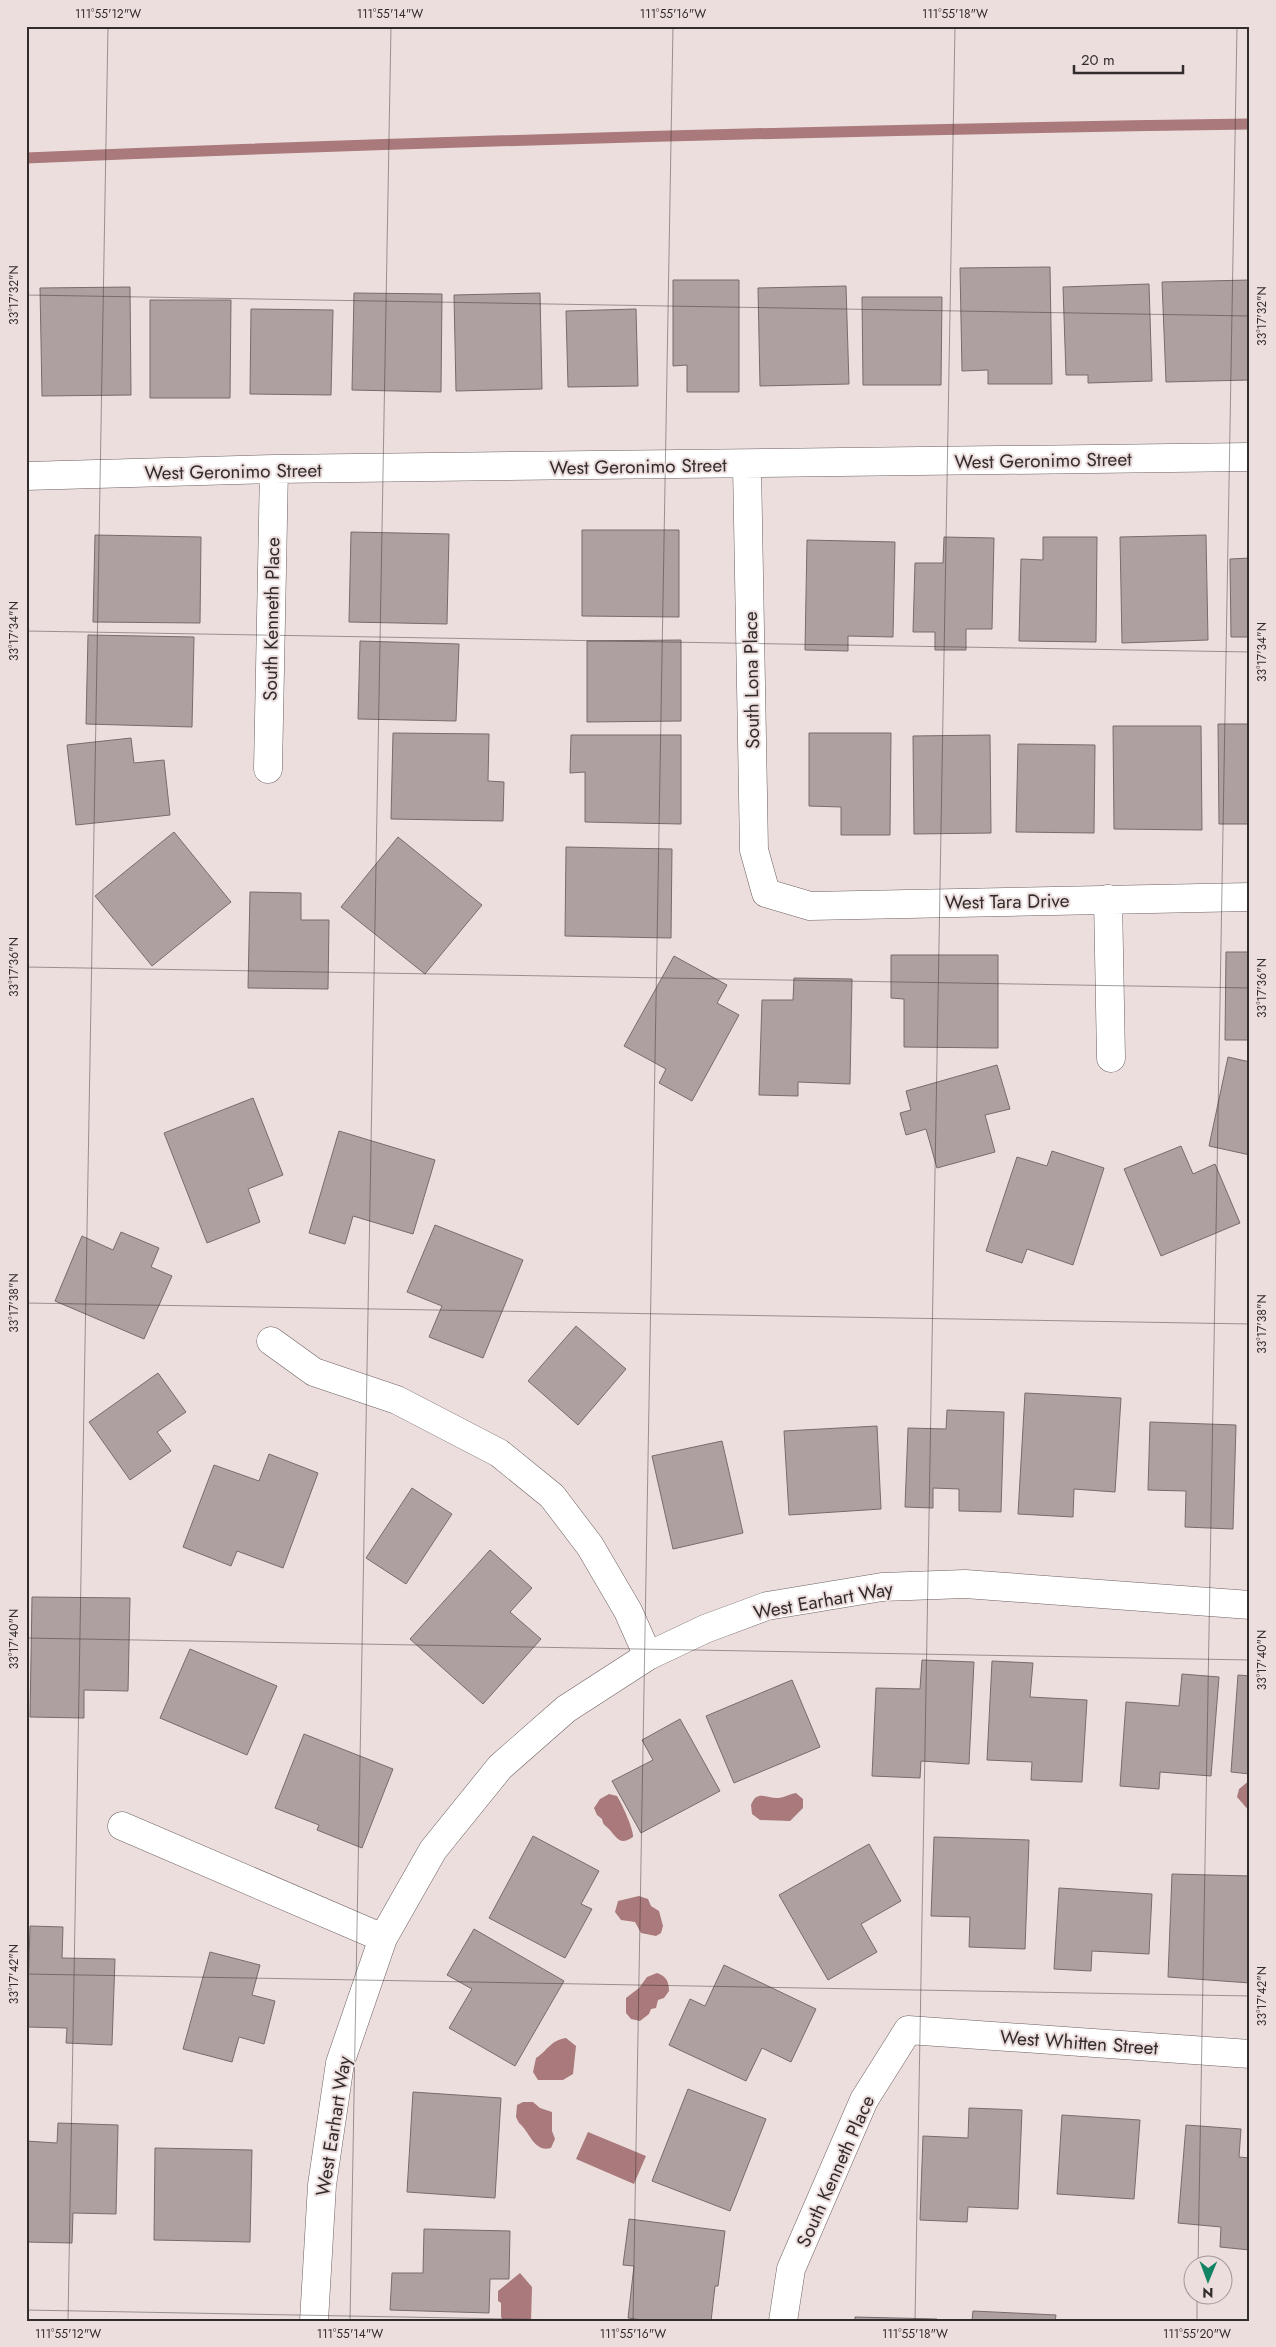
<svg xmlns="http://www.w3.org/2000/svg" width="1276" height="2347" viewBox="0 0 1276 2347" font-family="Jost,sans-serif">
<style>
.water{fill:#a9797b}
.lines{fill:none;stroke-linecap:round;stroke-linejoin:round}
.stream{stroke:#a9797b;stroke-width:11}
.building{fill:#aea0a0;stroke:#786b6b}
.minor-casing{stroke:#6d6060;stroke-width:29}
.minor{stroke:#fff;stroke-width:28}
.ticks{fill:none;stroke:#322c2c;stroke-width:1;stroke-opacity:0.45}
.labels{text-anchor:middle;stroke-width:4;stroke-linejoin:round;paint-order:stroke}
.street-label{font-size:19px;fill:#322c2c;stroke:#eddede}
.neatline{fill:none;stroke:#322c2c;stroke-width:2}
.ticks-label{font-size:12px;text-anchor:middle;fill:#322c2c}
</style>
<rect width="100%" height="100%" fill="#eddede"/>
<path class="water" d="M1250 1780V1812L1237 1797 1239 1789Z
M796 1793 803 1799V1808L790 1821 760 1820 752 1814 751 1805C757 1789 767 1799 779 1798 785 1797 790 1794 796 1793Z
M609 1794 617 1796C622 1804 634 1830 633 1837 620 1846 617 1838 609 1829 605 1825 603 1825 602 1819L597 1815 594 1808 600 1799Z
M639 1896 648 1899 651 1906 659 1911 663 1926 661 1933 656 1936 641 1933 635 1922 621 1920 615 1912 618 1901Z
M657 1973C666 1976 669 1981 669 1991L664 1998 658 2000 656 2008 651 2009 649 2014 640 2021 631 2019 626 2013V1998L639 1988 647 1977Z
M566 2038 576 2046 573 2074 563 2080H538L533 2072 536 2058C547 2051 551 2040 566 2038Z
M523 2102H533L540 2108 552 2112V2131L555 2139 551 2148C534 2153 530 2132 519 2123L516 2117 517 2105Z
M588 2132 646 2156 634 2184 576 2159Z
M520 2273 532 2287 531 2321H504L501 2317V2303L498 2301V2291Z"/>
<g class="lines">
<path class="stream" d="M26 158C434 141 842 130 1250 124"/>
</g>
<path class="building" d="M1050 267 1052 384H988V370L962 371 960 268Z
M673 280H739V392H687V365L673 366Z
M1250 280V380L1166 382 1162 282Z
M1149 284 1152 381 1088 383V375H1066L1063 287Z
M846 286 849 384 760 386 758 288Z
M130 287 131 395 42 396 40 288Z
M354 293 442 294 441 392 352 390Z
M540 293 542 389 456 391 454 295Z
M862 297H942L941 385H863Z
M150 300H231L230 398H150Z
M251 309 333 310 331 395 250 394Z
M636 309 638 386 568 387 566 311Z
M582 530H679V617L582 616Z
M351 532 449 534 447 624 349 622Z
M95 535 201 537 200 623 93 622Z
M1206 535 1208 640 1122 643 1120 537Z
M944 537 994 538 992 629H966V650H935V632H913L915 563H943Z
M1043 537H1097L1096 642 1019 641 1021 559 1043 560Z
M807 540 895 542 893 637 848 636V651L805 650Z
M1250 558V637H1231L1230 559Z
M88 635 194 637 192 727 86 724Z
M681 640V721L587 722V641Z
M360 641 459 644 456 721 358 719Z
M1218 724H1250V824H1219Z
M1113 726H1201L1202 830 1114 829Z
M393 733 489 734 488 781 504 782 503 821 391 819Z
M809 733H891L890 835H841V807L809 806Z
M571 735H681V824L585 822V772L570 773Z
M990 735 991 833 914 834 913 736Z
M131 738 134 763 164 760 170 815 76 825 67 745Z
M1018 744 1095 745 1094 833 1016 832Z
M174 832 231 902 152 966 95 896Z
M398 837 482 905 425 974 341 907Z
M566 847 672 849 671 938 565 936Z
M250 892 301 893V920H329L328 989 248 988Z
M1226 952H1250V1040H1225Z
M891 955H998V1048L904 1047V999L891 998Z
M674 956 727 985 717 1003 739 1015 692 1101 659 1083 666 1069 624 1046Z
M794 978 852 979 850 1084 798 1082V1096L759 1095 762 1000H793Z
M1228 1057 1250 1062V1155L1209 1146Z
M997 1065 1010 1109 985 1115 995 1152 937 1168 926 1129 906 1135 900 1113 911 1110 906 1091Z
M253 1098 283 1175 248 1189 260 1222 207 1243 164 1133Z
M339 1131 435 1160 413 1234 353 1216 345 1244 309 1233Z
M1181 1146 1193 1174 1215 1164 1240 1223 1161 1256 1124 1169Z
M1052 1151 1104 1168 1073 1265 1027 1249 1022 1263 986 1251 1017 1157 1047 1166Z
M435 1225 523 1260 483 1358 429 1337 442 1306 407 1292Z
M121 1232 159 1248 151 1267 172 1276 144 1339 55 1301 82 1236 113 1250Z
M576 1326 626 1369 578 1425 528 1381Z
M158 1373 186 1412 157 1432 171 1451 130 1480 89 1422Z
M1025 1393 1121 1398 1115 1492 1074 1489 1073 1517 1018 1514Z
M947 1410 1004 1412 1001 1512 959 1511V1489L933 1488V1508L905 1507 908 1428 946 1429Z
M1150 1422 1236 1425 1233 1529 1185 1527 1186 1491 1148 1490Z
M877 1426 881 1509 789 1515 784 1431Z
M722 1441 743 1533 673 1549 652 1456Z
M269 1454 318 1473 283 1568 237 1551 231 1566 183 1547 214 1465 259 1481Z
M412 1488 452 1514 406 1584 366 1558Z
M490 1550 532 1588 510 1612 541 1639 483 1704 410 1639Z
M32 1597 130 1598 128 1691 84 1690V1718L30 1717Z
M190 1649 277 1686 247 1755 160 1718Z
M922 1660 974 1662 969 1764 921 1761 920 1778 872 1776 876 1688 920 1689Z
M992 1661 1033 1663 1030 1697 1087 1700 1082 1782 1031 1780 1032 1762 987 1760Z
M1182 1674 1219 1677 1211 1776 1160 1772 1159 1789 1120 1786 1126 1702 1179 1706Z
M1238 1675 1250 1676V1774L1231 1772Z
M792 1680 820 1747 734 1783 706 1716Z
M680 1719 720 1791 641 1833 612 1781 653 1760 642 1740Z
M304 1734 393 1769 362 1848 317 1830 319 1825 275 1808Z
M533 1836 599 1871 581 1904 592 1909 565 1958 489 1918Z
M934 1837 1029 1840 1025 1949 969 1947 970 1917 931 1916Z
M869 1844 901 1901 861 1924 877 1952 828 1980 779 1895Z
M1172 1874 1250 1876V1983L1168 1977Z
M1059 1888 1152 1894 1149 1954 1092 1951 1091 1971 1054 1969Z
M30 1926 63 1927 62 1958 115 1959 112 2045 66 2043 67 2028 27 2027Z
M474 1929 564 1981 515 2066 449 2028 472 1989 447 1975Z
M210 1952 260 1965 252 1995 275 2001 264 2044 239 2037 232 2062 183 2049Z
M724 1965 816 2009 791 2062 762 2048 746 2081 669 2045 690 1999 705 2006Z
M688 2089 766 2119 730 2211 652 2181Z
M413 2092 501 2098 495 2198 407 2192Z
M969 2108 1022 2110 1018 2209 968 2207 967 2222 920 2220 923 2136 968 2138Z
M1062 2115 1140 2120 1134 2199 1057 2194Z
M58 2123 118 2125 116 2214 73 2213 72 2243 26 2242V2141L57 2143Z
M1186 2125 1241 2129 1239 2157 1250 2158V2250L1220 2247 1221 2227 1178 2223Z
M155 2148 252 2150 250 2242 154 2240Z
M629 2219 725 2231 718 2286H715L711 2321H649L628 2318 634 2266 623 2265Z
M424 2229 510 2231 509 2279H490L489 2313 390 2310 392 2273H423Z
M973 2311 1056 2315 1055 2321H972Z
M855 2317 937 2319V2321H855Z"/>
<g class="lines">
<defs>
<path id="minor" d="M747 465 754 850 766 893 810 906 1250 897
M26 476 274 469 1250 457
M268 769 274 469
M1108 899 1111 1058
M271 1341 314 1372 397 1400 499 1453 552 1496 590 1546 628 1611 648 1656
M122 1826 383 1938
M314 2321 322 2185 340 2063 383 1938 433 1850 500 1767 566 1709 648 1656 705 1629 767 1606 882 1587 965 1584 1250 1605
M783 2321 791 2269 864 2100 908 2030 1250 2054"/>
</defs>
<use href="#minor" class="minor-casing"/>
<use href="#minor" class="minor"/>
</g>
<path class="ticks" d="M26 295 1250 316M26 631 1250 652M26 967 1250 988M26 1303 1250 1324M26 1638 1250 1660M26 1974 1250 1996M1198 2264 1237 26M26 2310 617 2321M68 2321 108 26M350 2321 391 26M633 2321 673 26M915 2321 955 26M1197 2321V2294"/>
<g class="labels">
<g class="street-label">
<text transform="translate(1043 460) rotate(-1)" y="7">West Geronimo Street</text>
<text transform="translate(638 466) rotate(-1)" y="7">West Geronimo Street</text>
<text transform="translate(233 471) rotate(-1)" y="7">West Geronimo Street</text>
<text transform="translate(271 619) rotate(-89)" y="7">South Kenneth Place</text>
<text transform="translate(751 680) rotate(-91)" y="7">South Lona Place</text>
<text transform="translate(1007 901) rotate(-1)" y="7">West Tara Drive</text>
<text transform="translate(823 1600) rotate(-10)" y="7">West Earhart Way</text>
<text transform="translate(1079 2042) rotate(4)" y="7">West Whitten Street</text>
<text transform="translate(333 2126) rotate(-81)" y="7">West Earhart Way</text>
<text transform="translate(835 2171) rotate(-66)" y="7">South Kenneth Place</text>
</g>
</g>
<rect width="1276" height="2347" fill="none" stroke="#eddede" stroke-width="55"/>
<g transform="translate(1208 2280) rotate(181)"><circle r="24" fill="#eddede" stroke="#a29797"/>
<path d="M0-4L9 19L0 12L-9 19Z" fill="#128463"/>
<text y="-8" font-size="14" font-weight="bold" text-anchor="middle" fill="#322c2c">N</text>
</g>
<path d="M1074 65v8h109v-8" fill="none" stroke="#322c2c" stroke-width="2.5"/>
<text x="1081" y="65" font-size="15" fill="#322c2c" stroke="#eddede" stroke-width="4" paint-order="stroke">20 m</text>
<rect x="28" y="28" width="1220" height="2292" class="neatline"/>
<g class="ticks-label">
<text x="108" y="18">111°55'12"W</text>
<text x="390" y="18">111°55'14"W</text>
<text x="673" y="18">111°55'16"W</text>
<text x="955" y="18">111°55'18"W</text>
<text transform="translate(14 295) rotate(-90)" y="4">33°17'32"N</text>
<text transform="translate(1262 316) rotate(-90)" y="4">33°17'32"N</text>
<text transform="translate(14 631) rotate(-90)" y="4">33°17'34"N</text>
<text transform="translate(1262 652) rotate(-90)" y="4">33°17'34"N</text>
<text transform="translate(14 967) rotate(-90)" y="4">33°17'36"N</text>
<text transform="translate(1262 988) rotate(-90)" y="4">33°17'36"N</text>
<text transform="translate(14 1303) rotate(-90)" y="4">33°17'38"N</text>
<text transform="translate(1262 1324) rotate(-90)" y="4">33°17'38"N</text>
<text transform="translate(14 1639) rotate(-90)" y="4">33°17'40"N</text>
<text transform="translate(1262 1660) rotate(-90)" y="4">33°17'40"N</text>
<text transform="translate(14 1974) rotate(-90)" y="4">33°17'42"N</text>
<text transform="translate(1262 1996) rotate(-90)" y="4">33°17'42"N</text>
<text x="68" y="2338">111°55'12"W</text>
<text x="350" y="2338">111°55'14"W</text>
<text x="633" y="2338">111°55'16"W</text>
<text x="915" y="2338">111°55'18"W</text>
<text x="1197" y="2338">111°55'20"W</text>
</g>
</svg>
